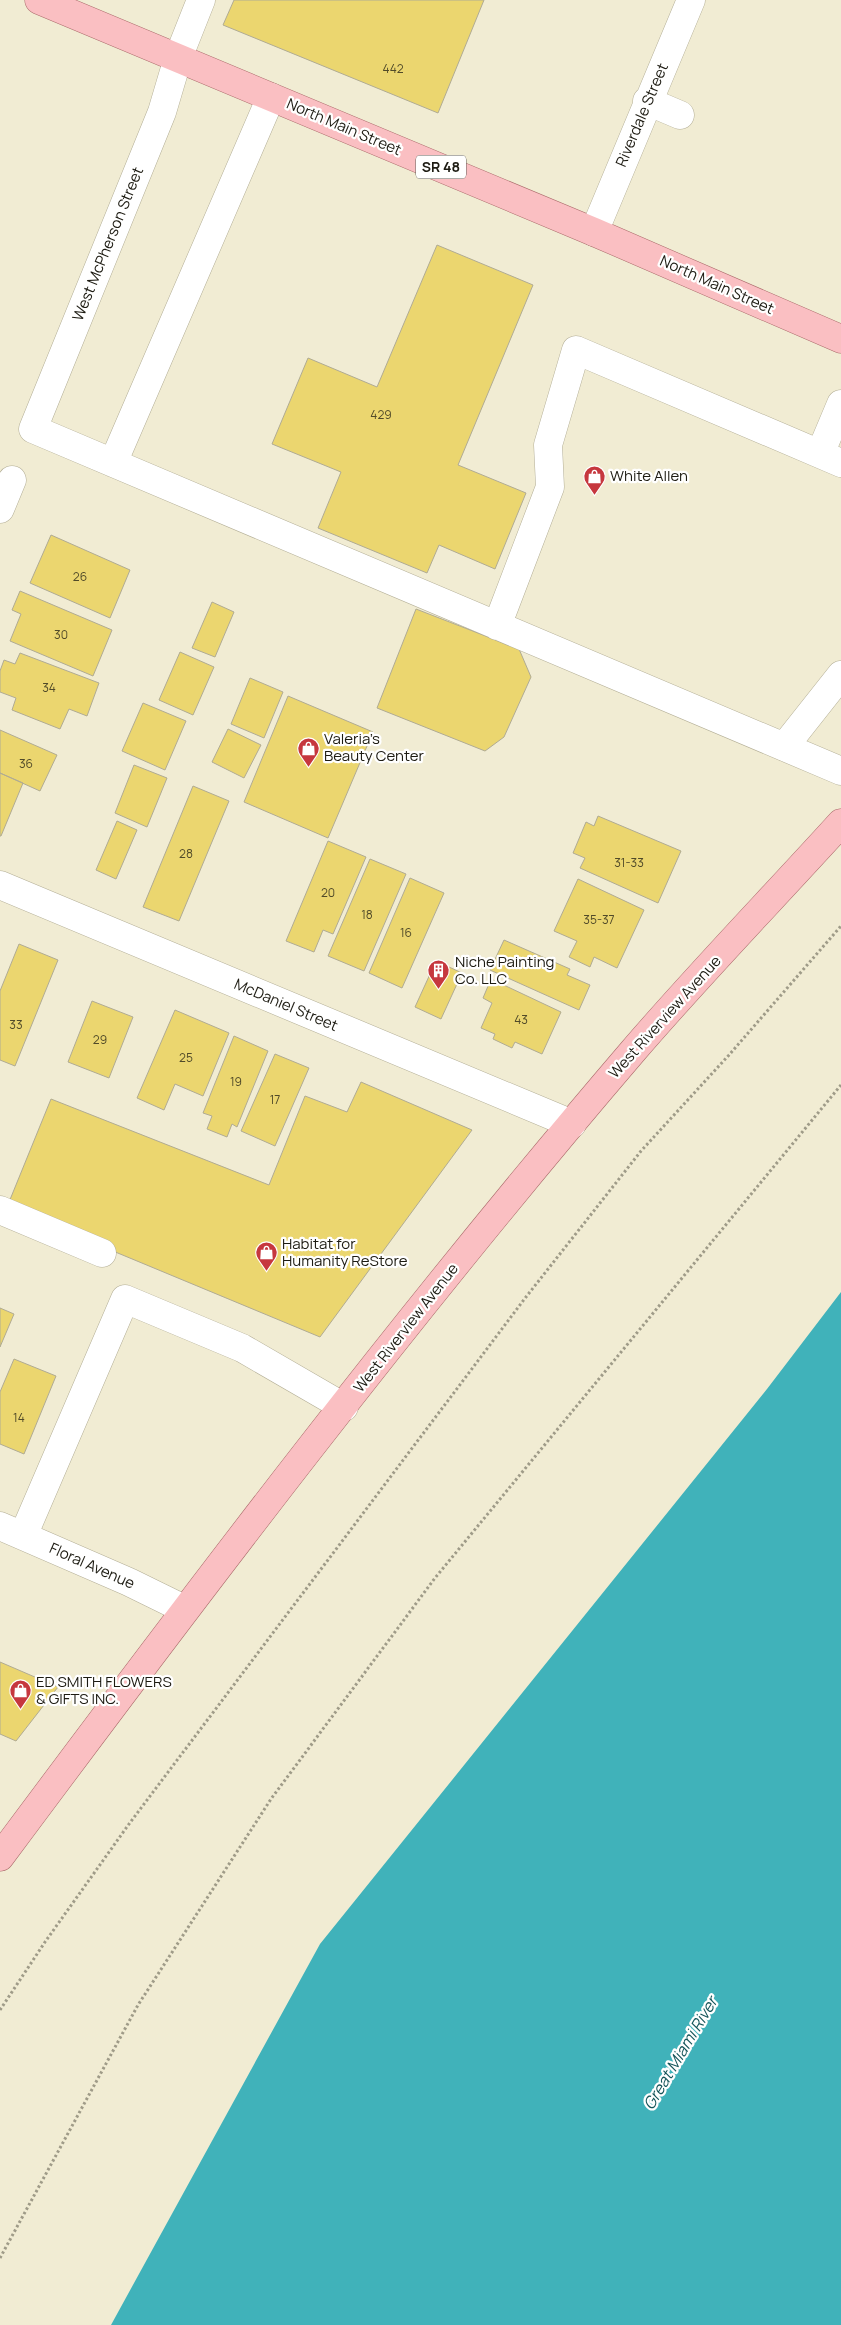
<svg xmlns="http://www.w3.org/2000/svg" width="841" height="2325" viewBox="0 0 841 2325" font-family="Manrope,sans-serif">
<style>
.water{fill:#40b2ba}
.building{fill:#ebd66f;stroke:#b0ab93}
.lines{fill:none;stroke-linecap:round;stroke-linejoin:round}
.minor-casing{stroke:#b3ae96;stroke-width:29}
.major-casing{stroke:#aa6a6a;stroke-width:29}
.path{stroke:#9f9b88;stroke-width:3;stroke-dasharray:2.5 2.5;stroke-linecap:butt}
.minor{stroke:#fff;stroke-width:28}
.major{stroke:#fabfc2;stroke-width:28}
.labels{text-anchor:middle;stroke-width:4.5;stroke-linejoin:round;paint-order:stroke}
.number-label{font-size:12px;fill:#504a29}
.shield{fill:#fff;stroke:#615f59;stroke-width:1}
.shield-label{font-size:14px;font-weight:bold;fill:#1d1b12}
.street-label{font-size:15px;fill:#1d1b12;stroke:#fff}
.poi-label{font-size:15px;fill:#1d1b12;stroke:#fff;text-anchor:start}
.water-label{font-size:16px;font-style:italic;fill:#15555a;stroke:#fff}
</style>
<rect width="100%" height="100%" fill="#f1ecd3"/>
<path class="water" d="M841 1292V2325H111L320 1944 767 1389Z"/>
<path class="building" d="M234 0H484L438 113 223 25Z
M437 245 533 285 458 465 526 493 495 569 439 545 427 573 318 528 341 472 272 444 308 358 377 387Z
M51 535 130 570 110 618 30 583Z
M20 591 112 630 93 676 10 641 21 614 12 610Z
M212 602 234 612 215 657 192 648Z
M416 609 519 649 531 677 504 737 485 751 377 708Z
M180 652 214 667 193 715 159 700Z
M20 653 99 683 87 716 69 709 60 729 12 710 16 698 0 692V671L4 660 15 664Z
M250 678 283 692 264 738 231 724Z
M288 696 373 732 328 838 244 802Z
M143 703 186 721 165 770 122 751Z
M228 729 261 745 244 778 212 762Z
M0 730 57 755 40 791 0 773Z
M134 765 167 778 147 827 115 813Z
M0 773 23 783 1 836H0Z
M193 786 229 801 179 921 143 907Z
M598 816 681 851 658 903 580 868 585 858 573 853 586 822 594 826Z
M117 821 137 830 116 879 96 870Z
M328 841 366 857 333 934 323 930 314 952 286 941Z
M370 859 406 874 364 971 328 956Z
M410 878 444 893 402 988 369 973Z
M578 879 644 910 617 968 594 957 590 967 569 957 577 941 554 931Z
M504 940 570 969 567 975 590 985 579 1010 490 970Z
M19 944 58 960 15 1066 0 1060V991Z
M436 961 462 973 441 1019 415 1007Z
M491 979 561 1012 542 1054 515 1042 512 1048 493 1039 495 1034 481 1028 492 1003 483 998Z
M92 1001 133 1017 109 1078 68 1062Z
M175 1010 229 1033 203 1096 175 1084 164 1110 137 1098Z
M234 1036 268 1051 237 1127 232 1124 227 1137 207 1129 212 1116 203 1113Z
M275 1054 309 1068 275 1146 241 1131Z
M361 1082 472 1130 320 1337 7 1207 51 1099 269 1185 305 1096 347 1112Z
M0 1308 14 1314 0 1347Z
M14 1359 56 1376 24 1454 0 1444V1392Z
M0 1662 58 1687 16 1741 0 1734Z"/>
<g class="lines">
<defs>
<path id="minor" d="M201 0 178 58 162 112 33 429 841 771
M647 101 680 115
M594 232 691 0
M820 454 841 404
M113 463 271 97
M0 509 12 480
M497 626 550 487 548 445 576 350 841 463
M784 747 841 675
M0 885 572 1124
M0 1210 102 1253
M0 1526 129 1582 184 1609
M23 1536 125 1299 242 1348 344 1407"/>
<path id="major" d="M39 0 594 232 841 339
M0 1857C204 1583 411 1310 633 1051 700 973 772 899 841 823"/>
</defs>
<use href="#minor" class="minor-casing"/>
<use href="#major" class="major-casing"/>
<path class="path" d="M0 2010 45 1942 129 1824 526 1297 641 1151 729 1055 841 926
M0 2258 138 2005 271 1799 435 1578 841 1085"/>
<use href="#minor" class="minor"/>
<use href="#major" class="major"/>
</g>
<defs>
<symbol id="shop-pin" viewBox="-11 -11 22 30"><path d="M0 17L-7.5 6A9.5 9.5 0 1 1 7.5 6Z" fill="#c6373e" stroke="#fff"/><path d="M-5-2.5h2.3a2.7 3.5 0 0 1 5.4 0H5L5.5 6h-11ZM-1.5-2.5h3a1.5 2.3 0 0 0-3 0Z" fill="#fff"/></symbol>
<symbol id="building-pin" viewBox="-11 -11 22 30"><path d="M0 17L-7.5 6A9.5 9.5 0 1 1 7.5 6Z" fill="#c6373e" stroke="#fff"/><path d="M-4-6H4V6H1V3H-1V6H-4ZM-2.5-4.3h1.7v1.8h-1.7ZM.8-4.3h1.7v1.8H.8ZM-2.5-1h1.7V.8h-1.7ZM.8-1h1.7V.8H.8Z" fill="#fff"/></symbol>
</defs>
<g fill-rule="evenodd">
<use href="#shop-pin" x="582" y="464" width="25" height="34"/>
<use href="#shop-pin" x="296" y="736" width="25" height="34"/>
<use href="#building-pin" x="426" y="958" width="25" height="34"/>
<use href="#shop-pin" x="254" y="1240" width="25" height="34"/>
<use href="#shop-pin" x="8" y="1678" width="25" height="34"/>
</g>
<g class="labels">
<g class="number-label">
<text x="393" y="73">442</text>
<text x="381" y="419">429</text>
<text x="80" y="581">26</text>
<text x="61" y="639">30</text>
<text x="49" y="692">34</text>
<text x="26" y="768">36</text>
<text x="186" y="858">28</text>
<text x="629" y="867">31-33</text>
<text x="328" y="897">20</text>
<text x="367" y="919">18</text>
<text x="599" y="924">35-37</text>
<text x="406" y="937">16</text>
<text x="521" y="1024">43</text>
<text x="16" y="1029">33</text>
<text x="100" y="1044">29</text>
<text x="186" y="1062">25</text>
<text x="236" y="1086">19</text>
<text x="275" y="1104">17</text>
<text x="19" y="1422">14</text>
</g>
<rect class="shield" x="416" y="155.5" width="50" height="23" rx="4"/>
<g class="shield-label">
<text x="441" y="172">SR 48</text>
</g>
<g class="street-label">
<text transform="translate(642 115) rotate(-67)" y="5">Riverdale Street</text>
<text transform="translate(344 127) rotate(23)" y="5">North Main Street</text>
<text transform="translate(108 244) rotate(-68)" y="5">West McPherson Street</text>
<text transform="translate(717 285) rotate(24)" y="5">North Main Street</text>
<text transform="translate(286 1005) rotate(23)" y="5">McDaniel Street</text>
<text transform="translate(665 1017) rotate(-48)" y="5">West Riverview Avenue</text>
<text transform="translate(406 1328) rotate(-52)" y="5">West Riverview Avenue</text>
<text transform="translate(92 1566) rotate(24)" y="5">Floral Avenue</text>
</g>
<g class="poi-label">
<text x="610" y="481">White Allen</text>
<text x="324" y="744">Valeria’s<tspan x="324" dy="17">Beauty Center</tspan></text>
<text x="455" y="967">Niche Painting<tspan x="455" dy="17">Co. LLC</tspan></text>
<text x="282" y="1249">Habitat for<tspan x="282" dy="17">Humanity ReStore</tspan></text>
<text x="36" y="1687">ED SMITH FLOWERS<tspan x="36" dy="17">&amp; GIFTS INC.</tspan></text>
</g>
<g class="water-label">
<text transform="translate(680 2053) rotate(-59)" y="6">Great Miami River</text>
</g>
</g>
</svg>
